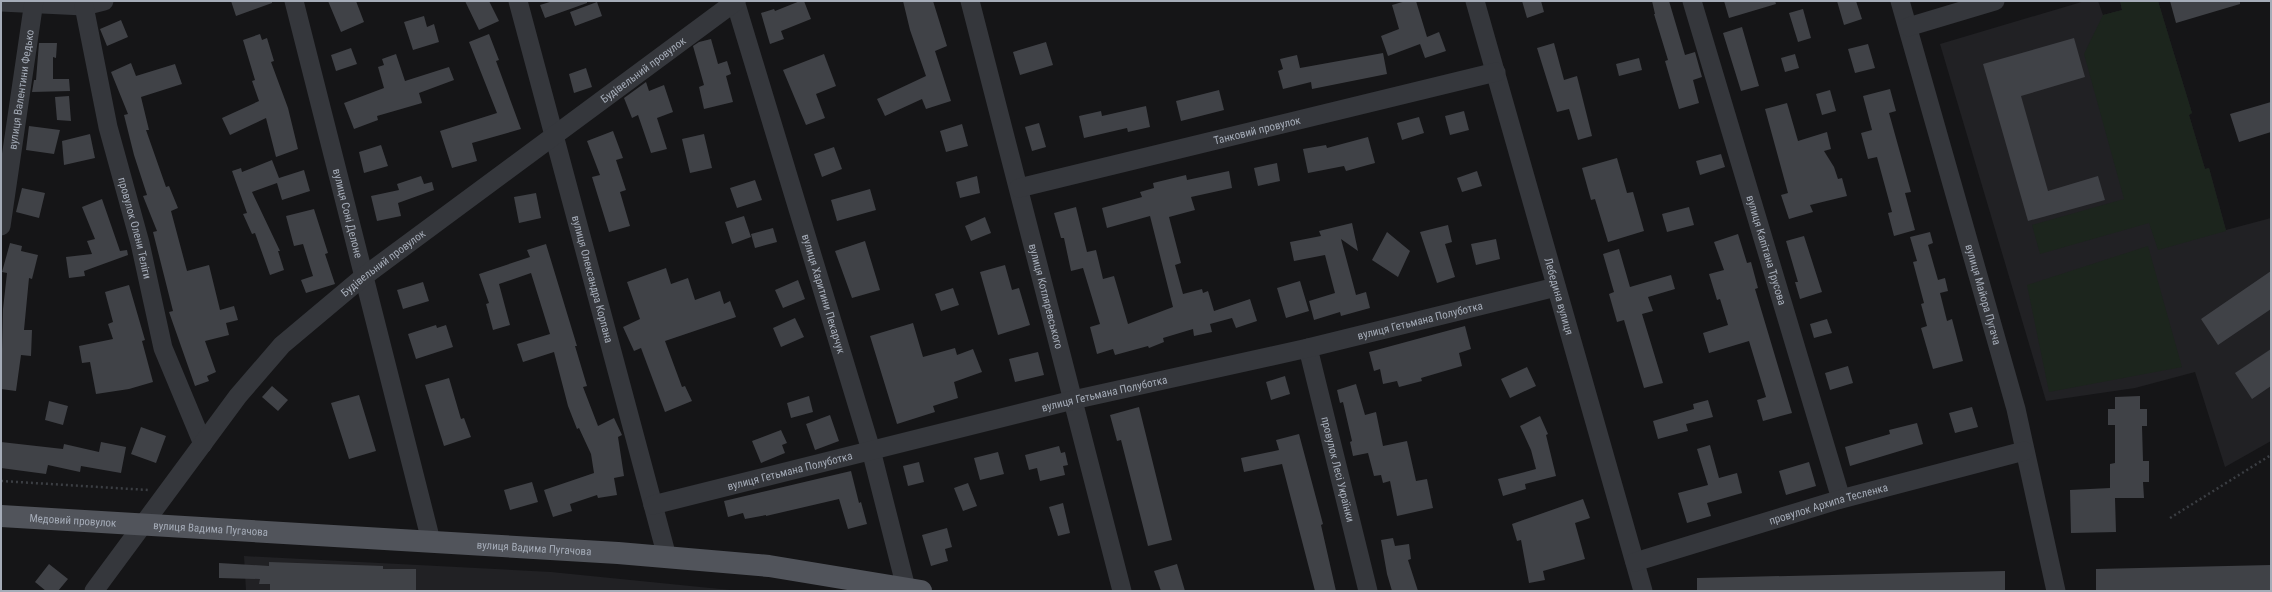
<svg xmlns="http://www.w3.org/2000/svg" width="2272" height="592" viewBox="0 0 2272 592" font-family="'Roboto Condensed',sans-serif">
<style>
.built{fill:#212124}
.green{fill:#1c251d}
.building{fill:#404247}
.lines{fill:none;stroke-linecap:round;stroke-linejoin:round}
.path{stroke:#3b3e43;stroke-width:2.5;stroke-dasharray:2 3;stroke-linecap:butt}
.minor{stroke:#35373c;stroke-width:19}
.major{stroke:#51545b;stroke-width:22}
.labels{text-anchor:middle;stroke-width:4;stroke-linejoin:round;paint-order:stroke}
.street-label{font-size:11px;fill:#a5acb8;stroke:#101012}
</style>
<rect width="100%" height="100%" fill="#151517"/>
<path class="built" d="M2085 1H2098L2103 15 2122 10 2120 1H2158L2192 113 2189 115 2205 169 2209 168 2226 230 2271 218V441L2225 467 2195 372 2135 388 2046 401 1940 44Z
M244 556 551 572 740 591H246Z"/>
<path class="green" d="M2120 1H2158L2192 113 2189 115 2205 169 2209 168 2226 231 2158 250 2149 223 2040 254 2032 225 2124 199 2084 54 2103 15 2122 10Z
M2148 246 2182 367 2049 392 2027 285Z"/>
<path class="building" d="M231 1H272V3L236 16Z
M328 1H356L364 22 341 32Z
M465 1H489L499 21 479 30Z
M553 1H587V3L545 18 540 5Z
M800 1H804L811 19 781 31 784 39 770 44 761 13 774 9 775 11Z
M903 1H933L947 46 935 51 951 101 926 109 922 99 885 116 877 99 926 76 910 30Z
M1406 1H1416L1427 37 1439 32 1446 51 1425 58 1420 44 1388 56 1381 36 1399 29 1392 5Z
M1522 1H1541L1544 12 1527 18Z
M1652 1H1669L1685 55 1695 52 1702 77 1693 80 1699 103 1679 109 1665 61 1668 60 1654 14H1655Z
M1724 1H1775L1776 4 1729 18Z
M1837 1H1856L1862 19 1844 25Z
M2170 1H2240V4L2176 23Z
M597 2 602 16 575 26 570 12Z
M1803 9 1811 38 1798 42 1789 13Z
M424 16 427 27 434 24 439 42 413 50 404 22Z
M121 20 128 37 107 46 100 29Z
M1742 27 1759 86 1741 91 1723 33Z
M260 34 262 40 267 38 274 61 271 62 288 108 298 149 276 157 266 118 230 135 222 118 259 101 252 81 255 80 243 40Z
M489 34 499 60 496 61 521 129 472 143 477 161 452 168 440 131 497 113 469 42Z
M2074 38 2085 77 2021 96 2048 191 2098 176 2105 200 2028 221 1983 64Z
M711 39 718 64 727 61 731 74 726 76 733 102 704 109 699 87 704 85 693 46 699 42Z
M1046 42 1053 65 1020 75 1013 52Z
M39 43H57L56 58 53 57V79H69L70 91 32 92 34 80H36Z
M1554 43 1564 80 1577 76 1592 136 1578 140 1569 109 1557 112 1537 48Z
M1868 44 1875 68 1855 73 1848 49Z
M351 48 357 64 336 71 331 55Z
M1383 53 1387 74 1312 89 1311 82 1283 89 1278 71 1283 69 1280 59 1297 55 1300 68Z
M396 54 405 81 449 67 454 80 419 93 422 103 377 116 378 120 354 129 344 103 384 88 378 67 384 65 382 59Z
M824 54 836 86 816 94 825 118 806 125 783 70Z
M1795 54 1799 68 1785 72 1781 58Z
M1639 58 1642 70 1619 76 1616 64Z
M131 63 136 76 175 64 182 84 141 97 149 130H146L166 187 169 186 178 208 171 211 187 271 209 265 220 310 234 306 238 320 226 323 229 335 205 341 216 372 207 376 209 381 195 386 169 312 173 311 153 232 157 231 143 196 147 195 134 155 124 115 128 114 111 72Z
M586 68 592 87 574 93 569 74Z
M646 82 649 91 664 85 673 112 657 118 667 149 651 153 638 115 632 118 624 98Z
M1890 89 1896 111 1889 113 1911 192 1905 193 1915 230 1894 236 1888 213 1892 212 1877 157 1868 159 1861 133 1872 130 1863 96Z
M1219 90 1224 110 1181 121 1176 101Z
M1830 90 1836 111 1822 115 1816 94Z
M69 96 71 121 57 120 55 97Z
M2271 102V132L2239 142 2230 114Z
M1787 103 1798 141 1827 132 1831 149 1824 151 1834 167 1838 179 1842 178 1847 196 1810 205 1813 212 1789 219 1781 195 1788 193 1765 109Z
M1146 106 1150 127 1128 132 1127 128 1084 138 1079 116 1101 111 1102 116Z
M1464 111 1469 130 1450 135 1445 116Z
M1419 117 1424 133 1402 140 1397 123Z
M1039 123 1046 147 1032 151 1025 127Z
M962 124 968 146 946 152 940 131Z
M29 126 60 130 54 154 26 150Z
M613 131 623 158 616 160 626 190 620 192 630 226 609 232 592 177 600 175 587 141Z
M90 134 95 158 64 165 62 141Z
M704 134 712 168 690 173 682 139Z
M1368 137 1375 163 1346 171 1344 166 1308 173 1303 149 1326 145 1327 148Z
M381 145 388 166 364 173 359 152Z
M834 147 842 169 822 177 814 154Z
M1721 154 1725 167 1700 175 1696 161Z
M1617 158 1627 193 1633 192 1644 231 1608 242 1595 199 1591 200 1582 168Z
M272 160 279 178 304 170 310 191 282 200 277 183 252 192 280 251H278L284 270 270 275 255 233 252 234 243 214 247 213 232 171 241 168 242 172Z
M1277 163 1280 181 1258 186 1254 168Z
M1229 171 1232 188 1191 197 1195 210 1169 217 1181 263 1175 265 1183 294 1202 289 1203 293 1208 291 1214 311 1250 299 1257 321 1236 328 1232 318 1210 324 1212 332 1194 336 1193 329 1163 338 1164 342 1149 348 1148 346 1115 355 1113 349 1097 354 1090 327 1100 324 1083 268 1071 271 1064 238H1061L1054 213 1076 207 1087 252 1096 250 1103 279 1114 276 1128 324 1173 307 1150 216 1107 228 1102 208 1142 197 1140 192 1154 188 1153 183 1186 175 1187 180Z
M1477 171 1482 186 1462 192 1457 178Z
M421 176 424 184 432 182 434 190 398 203 401 216 377 221 371 196 399 190 397 184Z
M977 176 980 193 960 198 956 182Z
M755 180 762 200 737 208 730 188Z
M22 188 45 193 39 218 16 212Z
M870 189 876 210 837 221 831 200Z
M536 193 541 218 519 223 514 197Z
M102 199 120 251 127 250 128 255 84 271 85 276 69 278 66 257 92 254 87 241 95 239 82 207Z
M1689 207 1694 225 1667 232 1662 214Z
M314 209 328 253 325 254 335 284 306 293 301 280 313 276 303 244 294 246 286 216Z
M744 216 751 237 732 244 725 222Z
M985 217 991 233 971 241 965 226Z
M1352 223 1358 251 1341 239 1356 295 1366 292 1370 308 1341 316 1340 312 1314 320 1309 301 1335 293 1325 255 1294 261 1290 242 1321 236 1319 231Z
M1448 225 1452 242 1445 244 1455 277 1437 283 1420 232Z
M773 228 777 242 755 248 751 234Z
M1387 232 1410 251 1398 277 1372 260Z
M1930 232 1933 243 1928 245 1938 280 1945 278 1948 291 1940 293 1947 321 1952 319 1963 361 1933 369 1921 328 1927 326 1921 304 1924 303 1913 262 1917 261 1910 237Z
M1738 234 1747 263 1751 262 1758 288 1755 289 1792 413 1763 421 1757 400 1766 397 1749 341 1709 353 1703 333 1728 325 1720 299 1717 300 1709 274 1724 270 1714 242Z
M1804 236 1822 292 1800 299 1795 282H1798L1786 241Z
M1496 239 1500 259 1476 265 1471 244Z
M865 241 880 290 852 298 835 251Z
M10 243 22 246 21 251 38 255 32 279 29 278 24 330H32L31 356 21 355 16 391 1 389 3 309 7 273 2 272Z
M546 244 577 346H575L587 386 583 387 598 426 614 418 622 435 618 437 624 476 614 478 617 495 598 498 597 495 570 504 572 511 553 517 544 490 594 473 591 454 579 428 577 429 568 406 554 352 523 362 517 344 550 334 531 273 499 284 510 325 493 330 486 304 489 303 479 274 530 257 527 250Z
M1619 249 1630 287 1671 275 1675 289 1648 297 1653 311 1642 314 1663 383 1644 388 1624 320 1617 322 1609 294 1614 292 1603 254Z
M1005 265 1012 290 1019 288 1030 325 998 335 980 272Z
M666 268 671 284 688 278 695 300 720 291 724 304 730 301 736 317 665 341 682 387 685 386 692 401 665 412 641 348 634 351 623 327 640 319 627 282Z
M2271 271V309L2218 345 2201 319Z
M798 280 805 299 783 308 775 290Z
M1300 281 1309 311 1286 318 1277 288Z
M423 282 429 301 403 309 397 290Z
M129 285 145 340 142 341 153 382 129 389 96 394 90 362 82 363 79 346 113 339 108 324 113 322 105 292Z
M953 288 959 305 941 311 935 294Z
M795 318 804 337 781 347 773 328Z
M1827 319 1832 333 1814 338 1810 324Z
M913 323 923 357 955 348 957 355 973 349 982 372 954 382 958 398 933 406 935 412 897 424 870 336Z
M436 325 437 328 446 325 453 347 416 359 408 334Z
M1465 326 1471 349 1459 353 1462 366 1421 378 1422 381 1399 387 1397 381 1383 384 1380 369 1374 371 1369 352Z
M2271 349V386L2252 399 2235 373Z
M1038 352 1044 375 1015 382 1009 359Z
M1848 366 1853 383 1830 390 1825 373Z
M1527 367 1536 386 1510 398 1501 379Z
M1285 376 1290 394 1271 400 1266 382Z
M449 378 461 419 464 418 471 437 444 446 425 385Z
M1356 384 1365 415 1376 412 1383 446 1407 441 1416 481 1427 479 1433 508 1397 516 1390 481 1383 483 1381 475 1374 476 1368 453 1353 456 1350 442 1352 441 1343 402 1340 403 1337 390Z
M272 386 288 400 278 411 262 397Z
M359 395 376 451 349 459 331 403Z
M809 396 813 412 791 418 787 403Z
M2140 396V409H2147V426H2142L2143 461H2149V482H2143L2144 498H2115L2116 532 2071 533 2070 490 2110 488V464L2115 463V425H2108V409H2115V397Z
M1708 400 1713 417 1686 424 1688 431 1658 439 1653 421 1694 409 1693 404Z
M49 401 68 406 63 425 45 420Z
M1139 407 1172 540 1148 546 1121 440 1117 441 1110 415Z
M1972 407 1978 427 1955 433 1949 413Z
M830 415 839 441 815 450 806 424Z
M1540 416 1548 434 1546 435 1556 476 1525 484 1526 489 1503 496 1498 479 1536 469 1531 450 1520 426Z
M1917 423 1923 444 1850 466 1845 447 1890 434 1889 430Z
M141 427 166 436 156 463 131 454Z
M781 430 787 443 782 445 785 453 761 463 752 441Z
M1299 434 1323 524 1321 525 1336 591H1315L1282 464 1244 472 1241 458 1279 450 1276 440Z
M1 442 63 449 64 444 99 452 101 442 126 447 121 473 81 466 80 472 48 465 46 474 1 468Z
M1710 445 1719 478 1737 473 1742 493 1707 503 1711 516 1687 523 1678 493 1708 485 1697 449Z
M1059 446 1061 453 1065 452 1068 465 1063 466 1065 475 1040 481 1037 468 1029 470 1025 455Z
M998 452 1004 474 980 480 974 458Z
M919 462 924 482 908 486 903 466Z
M1809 462 1816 486 1786 495 1779 471Z
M851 471 859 503 861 502 867 524 848 529 839 499 766 516V515L745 519 743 513 728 517 724 501Z
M532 482 538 502 510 510 504 490Z
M968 483 977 506 963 511 954 488Z
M1583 499 1590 518 1575 523 1585 559 1543 571 1545 580 1529 583 1521 540 1517 541 1512 524Z
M1063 503 1070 533 1058 536 1049 507Z
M947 528 952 547 945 549 948 561 931 566 922 535Z
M1393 538 1395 546 1409 544 1411 559 1408 560 1418 591H1392L1387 574 1381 540Z
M269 562 383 566V569H416V591H270V584H259L260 579 219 578V563L269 566Z
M49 564 68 579 58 591H46L35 582Z
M1177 564 1185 591H1161L1154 571Z
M2271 565V591H2096V569Z
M2005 571V591H1697V578Z"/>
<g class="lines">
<path class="path" d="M1 481 148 490
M2170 518 2271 455"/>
<g class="minor">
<path id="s1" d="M294 1 431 541"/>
<path id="s2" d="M518 1 667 557"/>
<path id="s3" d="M735 1 871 450 906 588"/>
<path id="s4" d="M970 1 1122 591"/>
<path id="s5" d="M1475 1 1643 591"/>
<path id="s6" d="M1692 1 1841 499"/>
<path id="s7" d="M1900 1 2016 409 2056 591"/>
<path d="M1 2 84 6 104 1"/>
<path id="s8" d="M84 6 108 127 140 243 163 348 203 444"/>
<path d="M1908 27 1995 1"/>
<path id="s9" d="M1019 188 1496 72"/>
<path id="s10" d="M1 226 34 1"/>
<path id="s11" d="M1308 348 1368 591"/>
<path id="s12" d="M653 505 1073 400 1308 348 1556 287"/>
<path id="s13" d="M1635 562 1841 499 2024 451"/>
<path id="s14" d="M94 591 238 396 282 345 363 277 736 1"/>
</g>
<path class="major" id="s15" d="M1 516 618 553 769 566 921 591"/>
</g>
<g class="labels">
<g class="street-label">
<text dy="4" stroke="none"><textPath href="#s14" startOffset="764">Будівельний провулок</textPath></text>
<text dy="4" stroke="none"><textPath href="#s10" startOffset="138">вулиця Валентини Федько</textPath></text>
<text dy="4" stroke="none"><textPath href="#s9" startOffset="245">Танковий провулок</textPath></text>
<text dy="4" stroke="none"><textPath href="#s1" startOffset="219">вулиця Соні Делоне</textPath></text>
<text dy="4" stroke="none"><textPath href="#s8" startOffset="228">провулок Олени Теліги</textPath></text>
<text dy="4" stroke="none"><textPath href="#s6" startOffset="260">вулиця Капітана Трусова</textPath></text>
<text dy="4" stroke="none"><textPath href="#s14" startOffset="440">Будівельний провулок</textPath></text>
<text dy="4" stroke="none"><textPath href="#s2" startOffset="288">вулиця Олександра Корпана</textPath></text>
<text dy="4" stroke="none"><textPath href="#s3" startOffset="306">вулиця Харитини Пекарчук</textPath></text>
<text dy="4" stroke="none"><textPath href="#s7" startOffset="305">вулиця Майора Пугача</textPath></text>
<text dy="4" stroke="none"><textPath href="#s4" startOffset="305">вулиця Котляревського</textPath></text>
<text dy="4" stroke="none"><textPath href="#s5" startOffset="307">Лебедина вулиця</textPath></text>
<text dy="4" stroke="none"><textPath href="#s12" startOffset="789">вулиця Гетьмана Полуботка</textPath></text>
<text dy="4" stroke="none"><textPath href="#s12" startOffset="465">вулиця Гетьмана Полуботка</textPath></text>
<text dy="4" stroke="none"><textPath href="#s12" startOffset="141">вулиця Гетьмана Полуботка</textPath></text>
<text dy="4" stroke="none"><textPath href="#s11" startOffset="125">провулок Лесі Українки</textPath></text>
<text dy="4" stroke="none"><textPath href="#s13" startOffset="202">провулок Архипа Тесленка</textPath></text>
<text dy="4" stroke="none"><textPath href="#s15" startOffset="72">Медовий провулок</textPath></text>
<text dy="4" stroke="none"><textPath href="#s15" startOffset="210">вулиця Вадима Пугачова</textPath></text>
<text dy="4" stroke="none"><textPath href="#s15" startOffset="534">вулиця Вадима Пугачова</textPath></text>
</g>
</g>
<rect width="2272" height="592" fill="none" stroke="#a5acb8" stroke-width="4"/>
</svg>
